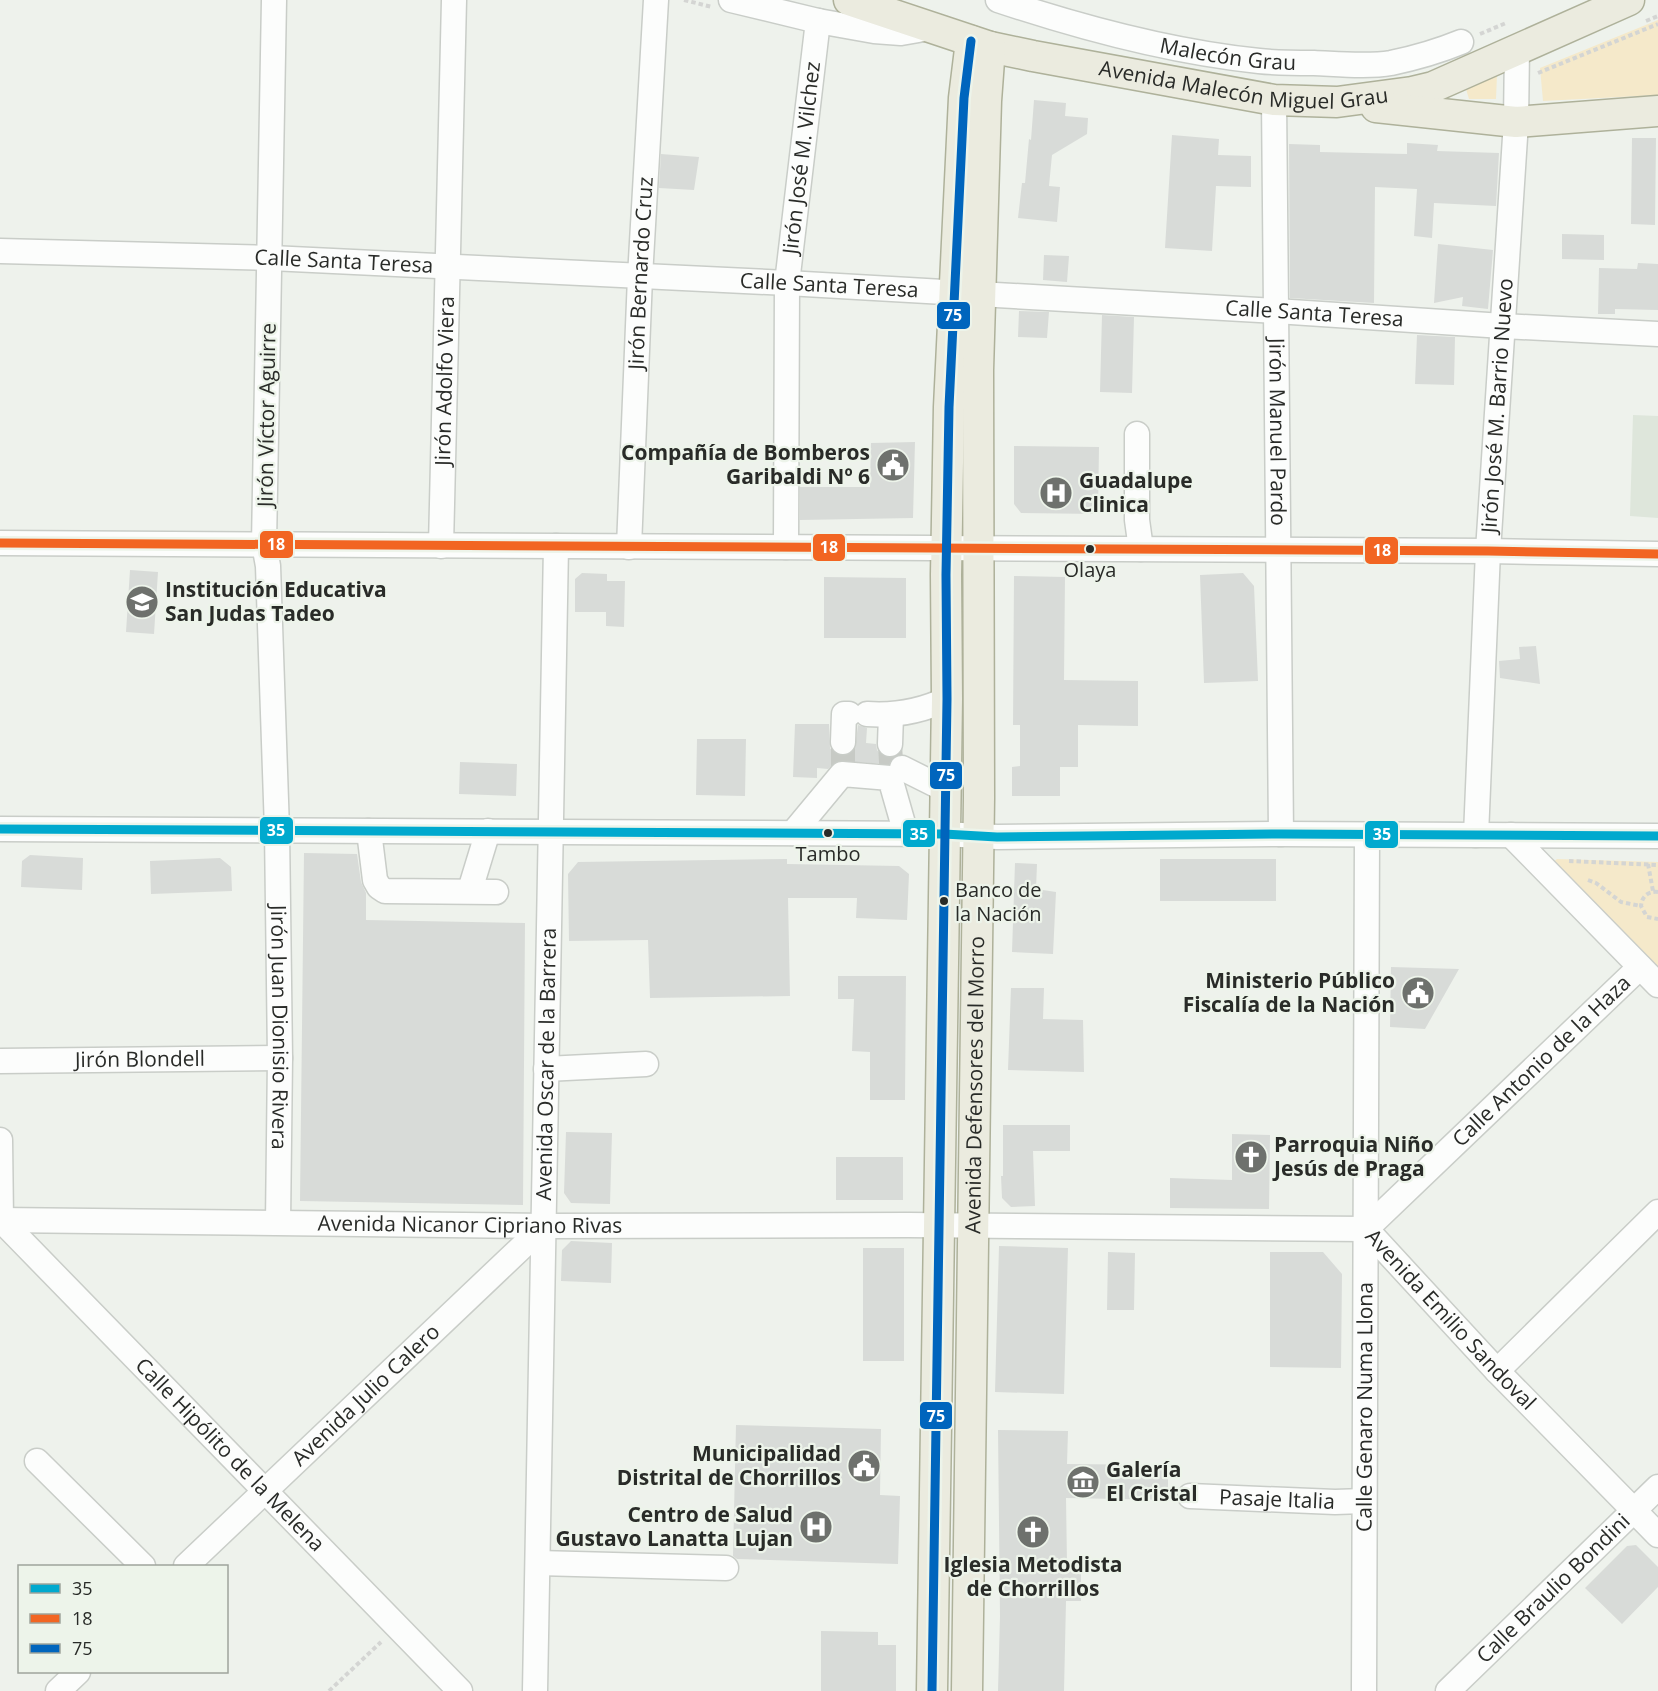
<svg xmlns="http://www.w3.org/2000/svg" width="1658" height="1691" viewBox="0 0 1658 1691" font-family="'Open Sans',sans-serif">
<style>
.built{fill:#dee6db}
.green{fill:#f5e9ca}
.building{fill:#d8dbd8}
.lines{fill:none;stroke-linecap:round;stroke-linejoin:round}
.minor-tunnel{stroke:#c7cac5;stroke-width:24;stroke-dasharray:24 12;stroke-linecap:butt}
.minor-casing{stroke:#c9cdc8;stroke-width:27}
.major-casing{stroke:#aeb19a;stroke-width:33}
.path{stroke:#d4d5d3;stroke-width:4;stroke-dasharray:4.5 3;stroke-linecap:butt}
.minor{stroke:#fcfdfc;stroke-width:24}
.major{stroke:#ebebdf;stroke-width:30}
.bus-1-casing{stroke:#edf4ea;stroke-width:14}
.bus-2-casing{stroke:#edf4ea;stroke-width:14}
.bus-3-casing{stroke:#edf4ea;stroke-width:14}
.bus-1{stroke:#00a9ce;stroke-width:9}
.bus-2{stroke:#f26522;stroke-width:9}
.bus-3{stroke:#0065bd;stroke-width:9}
.bus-dot{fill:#292b28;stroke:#edf4ea;stroke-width:2}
.labels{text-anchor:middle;stroke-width:4.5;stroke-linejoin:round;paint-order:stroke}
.bus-label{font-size:20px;fill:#292b28;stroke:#edf4ea}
.street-label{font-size:21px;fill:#292b28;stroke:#edf4ea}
.poi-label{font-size:21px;font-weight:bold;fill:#292b28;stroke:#edf4ea;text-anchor:end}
.line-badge{stroke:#edf4ea;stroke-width:2}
.badge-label{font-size:16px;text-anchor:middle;font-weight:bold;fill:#fff}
</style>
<rect width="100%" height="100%" fill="#eef2ec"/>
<path class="built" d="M1633 415 1658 416V518L1630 516Z"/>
<path class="green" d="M1658 20V95L1543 101 1540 68Z
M1497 75 1496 99H1469L1466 89Z
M1557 859 1658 862V976L1552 863Z"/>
<path class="building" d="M1034 100 1066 103 1065 116 1088 118 1087 134 1052 155 1049 186 1060 187 1057 222 1018 218 1022 183H1025L1029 139 1031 140Z
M1172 135 1219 139 1218 155 1251 156V187L1216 186 1212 251 1165 248Z
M1632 138H1656L1655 225 1631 224Z
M1407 143 1438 145 1437 151 1499 153 1496 206 1434 203 1432 238 1414 236 1417 189 1375 187 1374 303 1290 298 1289 144 1320 145V152L1407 154Z
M661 154 699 157 694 190 659 188Z
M1562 234 1604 235V260L1562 259Z
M1438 244 1493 250 1488 309 1462 306 1463 297 1434 303Z
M1044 255 1069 256 1067 282 1043 280Z
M1638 263 1658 264V310L1615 309V314H1598L1599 268 1637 269Z
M1019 311 1049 312 1047 338 1018 337Z
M1102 315 1134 317 1132 393 1100 392Z
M1417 335 1455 337 1454 385 1415 384Z
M915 442 913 518 800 520V487H870L871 443Z
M1014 446 1099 447 1098 514 1021 513 1014 504Z
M130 570 158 572 154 634 126 632Z
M582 573 607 574V581H625L624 627 606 626V612H575V579Z
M1243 573 1254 586 1258 681 1204 683 1200 575Z
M1014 576 1065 577 1064 680 1138 681V726L1078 725V767H1060V796H1012V767L1020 766V725H1013Z
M824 577 906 578V638H824Z
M1536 646 1540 684 1500 678 1499 661 1520 659 1519 647Z
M795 724H829L830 748 835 754 843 756 850 754 855 749 858 725 867 728 866 743 876 744 877 750 882 756 893 758 889 764 837 761 828 769 817 768V778L793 777Z
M697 739H746L745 796 696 795Z
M460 762 517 764 516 796 459 794Z
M304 853 357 854 361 882 366 893V920L525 923 523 1205 300 1201Z
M30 855 83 858 82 890 21 887 22 861Z
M220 858 231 867 232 891 151 894 150 861Z
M787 859V864L899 866 909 874 907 920 856 918 857 898H788L790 996 650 998 648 940 569 941 568 874 578 862Z
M1160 859H1276V901H1160Z
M1015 863 1037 864 1036 889 1056 892 1053 954 1012 952Z
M1391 967 1459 969 1425 1029 1390 1027Z
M838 976H906L905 1100H870V1052L852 1051 854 999H838Z
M1011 988H1044L1043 1019 1083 1020 1084 1072 1008 1070Z
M1003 1125H1070V1151H1033L1035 1206 1011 1207 1002 1198 1001 1176H1003Z
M566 1132 612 1133 610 1204 571 1203 564 1193Z
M1232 1134 1270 1135 1269 1209 1170 1208V1178L1232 1180Z
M836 1157H903V1200H836Z
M571 1241 612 1243 611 1283 561 1281 562 1250Z
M999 1246 1068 1248 1064 1394 995 1392Z
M863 1248H904V1361H863Z
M1108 1252 1135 1253 1134 1310H1107Z
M1270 1252H1323L1342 1274 1341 1368 1270 1367Z
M736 1425 881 1429 880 1495 900 1496 898 1564 737 1559 733 1556Z
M998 1430 1068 1431 1067 1464 1168 1465V1500L1066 1498 1067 1564H1081V1601H1066L1064 1691H998L1000 1616Z
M1636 1545 1658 1567V1587L1622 1624 1585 1588 1627 1546Z
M821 1631 878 1632V1645H896V1691H821Z"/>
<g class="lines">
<path class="minor-tunnel" d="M890 744 891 762 902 768
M843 769V742"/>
<defs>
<g id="minor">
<path id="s1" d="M274 0 264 544 268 566 277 830 280 1058 278 1222"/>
<path d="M731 0 818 21 874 31 901 33 930 28"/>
<path id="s2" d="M998 0C1082 28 1171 52 1259 61 1277 63 1296 63 1314 63 1338 64 1368 67 1391 63 1415 58 1439 51 1461 42"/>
<path id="s3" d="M1274 100 1281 834"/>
<path id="s4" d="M0 251 271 258 787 283 1276 311 1503 326 1658 334"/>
<path d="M1137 434V520L1141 549"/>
<path d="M0 543 1488 551 1658 554"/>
<path id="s5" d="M441 546 454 0"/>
<path id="s6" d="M629 547 640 277 656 0"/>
<path id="s7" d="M786 547 787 283 818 21"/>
<path d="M867 714C895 716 922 711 947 699"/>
<path d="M843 742 844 714H849"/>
<path d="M890 744 891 715"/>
<path d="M902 768 944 789"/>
<path d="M0 829 944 834 997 837 1281 834 1658 836"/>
<path d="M369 831 375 880 379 887 385 891 496 892"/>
<path d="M793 833 842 774 890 778 906 834"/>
<path id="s8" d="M1476 835 1488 551 1516 122 1517 48"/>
<path d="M1511 835 1658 985"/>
<path d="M470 890 488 831"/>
<path id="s9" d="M0 1061 280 1058"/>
<path d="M546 1069 646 1064"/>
<path d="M0 1140 1 1220"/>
<path id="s10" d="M0 1220 544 1226 908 1225 1366 1229 1497 1371 1658 1535"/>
<path id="s11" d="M1 1220 460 1691"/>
<path id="s12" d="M1366 1229 1640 967"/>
<path d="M1497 1371 1658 1212"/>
<path d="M37 1461 143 1566"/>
<path id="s13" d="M1190 1496 1335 1502 1364 1501"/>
<path d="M538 1563 726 1568"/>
<path id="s14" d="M186 1566 544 1226"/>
<path d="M58 1691 78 1672"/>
<path id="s15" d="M535 1691 556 546"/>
<path id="s16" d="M1364 1691 1367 835"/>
<path id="s17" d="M1448 1691 1658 1487"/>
</g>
<g id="major">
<path id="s18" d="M849 0 990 47 1033 56 1274 100 1337 102 1412 92 1433 87 1629 0"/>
<path d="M1376 107 1516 122 1658 111"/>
<path d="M932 1691 947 699 946 575 949 407 964 98 971 41"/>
<path id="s19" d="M967 1691 979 798 978 370 986 101 990 47"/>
</g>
</defs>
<use href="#minor" class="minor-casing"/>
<use href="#major" class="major-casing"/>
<path class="path" d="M684 0 712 7
M1646 21 1658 16
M1480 34 1506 23
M1538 73 1658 24
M1569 861 1658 865
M1648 864 1653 891
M1588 880 1596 883 1621 902 1641 906
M1658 892C1648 891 1642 896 1641 906L1647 917 1658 919
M329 1691 381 1642"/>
<use href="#minor" class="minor"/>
<use href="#major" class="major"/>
<defs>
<path id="bus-1" d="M0 829 944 834 997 837 1281 834 1658 836"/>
<path id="bus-2" d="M0 543 1488 551 1658 554"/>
<path id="bus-3" d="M932 1691 947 699 946 575 949 407 964 98 971 41"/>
</defs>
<use href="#bus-1" class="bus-1-casing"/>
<use href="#bus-2" class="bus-2-casing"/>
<use href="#bus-3" class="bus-3-casing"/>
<use href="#bus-1" class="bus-1"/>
<use href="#bus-2" class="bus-2"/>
<use href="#bus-3" class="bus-3"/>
</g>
<defs>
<symbol id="civic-disc" viewBox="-11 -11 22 22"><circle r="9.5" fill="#6e716d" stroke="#edf4ea"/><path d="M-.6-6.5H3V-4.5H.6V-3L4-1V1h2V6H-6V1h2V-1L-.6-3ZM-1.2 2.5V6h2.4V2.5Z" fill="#fff"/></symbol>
<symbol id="hospital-disc" viewBox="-11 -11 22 22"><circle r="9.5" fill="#6e716d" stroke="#edf4ea"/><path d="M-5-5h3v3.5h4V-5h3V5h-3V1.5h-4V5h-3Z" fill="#fff"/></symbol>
<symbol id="school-disc" viewBox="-11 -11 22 22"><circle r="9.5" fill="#6e716d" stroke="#edf4ea"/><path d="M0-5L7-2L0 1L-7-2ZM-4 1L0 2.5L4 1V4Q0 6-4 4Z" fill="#fff"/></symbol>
<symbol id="church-disc" viewBox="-11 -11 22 22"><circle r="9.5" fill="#6e716d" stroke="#edf4ea"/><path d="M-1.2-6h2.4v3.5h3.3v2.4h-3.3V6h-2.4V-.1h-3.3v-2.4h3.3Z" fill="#fff"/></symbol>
<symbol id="museum-disc" viewBox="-11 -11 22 22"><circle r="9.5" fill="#6e716d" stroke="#edf4ea"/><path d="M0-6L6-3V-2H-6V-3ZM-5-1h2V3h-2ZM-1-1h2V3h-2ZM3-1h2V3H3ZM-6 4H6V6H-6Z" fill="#fff"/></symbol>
</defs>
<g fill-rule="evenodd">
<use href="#civic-disc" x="874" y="446" width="38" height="38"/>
<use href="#hospital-disc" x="1037" y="474" width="38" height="38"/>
<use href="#school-disc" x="123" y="583" width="38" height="38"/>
<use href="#civic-disc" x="1399" y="974" width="38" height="38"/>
<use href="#church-disc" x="1232" y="1138" width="38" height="38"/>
<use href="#civic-disc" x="845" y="1447" width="38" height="38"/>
<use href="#museum-disc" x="1064" y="1463" width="38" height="38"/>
<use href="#hospital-disc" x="797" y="1508" width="38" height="38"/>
<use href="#church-disc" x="1014" y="1513" width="38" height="38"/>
</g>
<g class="bus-dot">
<circle cx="1090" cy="549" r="5"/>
<circle cx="828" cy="833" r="5"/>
<circle cx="944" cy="901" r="5"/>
</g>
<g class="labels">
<g class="bus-label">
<text x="1090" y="577">Olaya</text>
<text x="828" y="861">Tambo</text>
<text x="955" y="897" text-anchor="start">Banco de<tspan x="955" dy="24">la Nación</tspan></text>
</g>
<g class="street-label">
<text dy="7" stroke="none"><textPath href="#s2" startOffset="237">Malecón Grau</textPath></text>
<text dy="7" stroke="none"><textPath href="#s18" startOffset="406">Avenida Malecón Miguel Grau</textPath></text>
<text dy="7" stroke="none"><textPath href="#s7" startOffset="390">Jirón José M. Vilchez</textPath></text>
<text dy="7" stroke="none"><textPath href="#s4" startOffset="344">Calle Santa Teresa</textPath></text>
<text dy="7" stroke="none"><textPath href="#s6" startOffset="274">Jirón Bernardo Cruz</textPath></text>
<text dy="7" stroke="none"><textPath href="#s4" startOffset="830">Calle Santa Teresa</textPath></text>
<text dy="7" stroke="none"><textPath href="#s4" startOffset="1316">Calle Santa Teresa</textPath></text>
<text dy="7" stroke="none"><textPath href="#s5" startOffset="165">Jirón Adolfo Viera</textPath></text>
<text dy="7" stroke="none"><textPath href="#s8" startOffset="430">Jirón José M. Barrio Nuevo</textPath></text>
<text transform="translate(267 415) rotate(-89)" y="7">Jirón Víctor Aguirre</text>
<text dy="7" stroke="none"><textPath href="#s3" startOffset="332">Jirón Manuel Pardo</textPath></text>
<text dy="7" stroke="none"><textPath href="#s1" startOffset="1028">Jirón Juan Dionisio Rivera</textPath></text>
<text dy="7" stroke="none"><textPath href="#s9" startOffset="140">Jirón Blondell</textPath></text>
<text dy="7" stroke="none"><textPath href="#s12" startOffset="243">Calle Antonio de la Haza</textPath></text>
<text dy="7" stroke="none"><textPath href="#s15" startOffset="627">Avenida Oscar de la Barrera</textPath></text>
<text dy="7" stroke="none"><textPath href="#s19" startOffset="606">Avenida Defensores del Morro</textPath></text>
<text dy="7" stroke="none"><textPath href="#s10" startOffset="470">Avenida Nicanor Cipriano Rivas</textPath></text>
<text dy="7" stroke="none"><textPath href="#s10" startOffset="1490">Avenida Emilio Sandoval</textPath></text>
<text dy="7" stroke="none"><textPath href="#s14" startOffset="248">Avenida Julio Calero</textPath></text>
<text dy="7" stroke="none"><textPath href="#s16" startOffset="284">Calle Genaro Numa Llona</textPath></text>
<text dy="7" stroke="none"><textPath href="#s11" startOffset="328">Calle Hipólito de la Melena</textPath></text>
<text dy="7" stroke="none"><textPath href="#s13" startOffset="87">Pasaje Italia</textPath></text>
<text dy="7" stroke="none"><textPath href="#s17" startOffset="147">Calle Braulio Bondini</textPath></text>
</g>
<g class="poi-label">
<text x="870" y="460">Compañía de Bomberos<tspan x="870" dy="24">Garibaldi Nº 6</tspan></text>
<text x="1079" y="488" text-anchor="start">Guadalupe<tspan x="1079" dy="24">Clinica</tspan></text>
<text x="165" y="597" text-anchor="start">Institución Educativa<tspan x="165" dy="24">San Judas Tadeo</tspan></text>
<text x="1395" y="988">Ministerio Público<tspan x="1395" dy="24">Fiscalía de la Nación</tspan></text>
<text x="1274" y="1152" text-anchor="start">Parroquia Niño<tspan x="1274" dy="24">Jesús de Praga</tspan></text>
<text x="841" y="1461">Municipalidad<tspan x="841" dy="24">Distrital de Chorrillos</tspan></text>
<text x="1106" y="1477" text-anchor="start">Galería<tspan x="1106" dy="24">El Cristal</tspan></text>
<text x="793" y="1522">Centro de Salud<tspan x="793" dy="24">Gustavo Lanatta Lujan</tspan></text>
<text x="1033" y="1572" text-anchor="middle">Iglesia Metodista<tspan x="1033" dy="24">de Chorrillos</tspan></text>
</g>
</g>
<g class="line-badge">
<rect x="936" y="301" width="35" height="29" rx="6" fill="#0065bd"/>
<rect x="259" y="530" width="35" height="29" rx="6" fill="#f26522"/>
<rect x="812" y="533" width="34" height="29" rx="6" fill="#f26522"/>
<rect x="1364" y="536" width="35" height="29" rx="6" fill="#f26522"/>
<rect x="929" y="761" width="34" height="29" rx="6" fill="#0065bd"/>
<rect x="259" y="816" width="35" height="29" rx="6" fill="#00a9ce"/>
<rect x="902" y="819" width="34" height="29" rx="6" fill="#00a9ce"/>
<rect x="1364" y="820" width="35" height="29" rx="6" fill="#00a9ce"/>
<rect x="919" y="1401" width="34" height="29" rx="6" fill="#0065bd"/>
</g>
<g class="badge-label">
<text x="953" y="321">75</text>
<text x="276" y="550">18</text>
<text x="829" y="553">18</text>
<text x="1382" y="556">18</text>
<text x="946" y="781">75</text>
<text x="276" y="836">35</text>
<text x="919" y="840">35</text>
<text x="1382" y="840">35</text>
<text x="936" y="1422">75</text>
</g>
<rect x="18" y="1565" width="210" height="108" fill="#edf4ea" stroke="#9fa49c" stroke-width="1.5"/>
<rect x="30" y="1584" width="30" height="9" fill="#00a9ce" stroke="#9fa49c" stroke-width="1.5"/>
<text x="72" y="1595" font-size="18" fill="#292b28">35</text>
<rect x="30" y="1614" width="30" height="9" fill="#f26522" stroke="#9fa49c" stroke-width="1.5"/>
<text x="72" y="1625" font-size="18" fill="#292b28">18</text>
<rect x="30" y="1644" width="30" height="9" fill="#0065bd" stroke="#9fa49c" stroke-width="1.5"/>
<text x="72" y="1655" font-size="18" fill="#292b28">75</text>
</svg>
